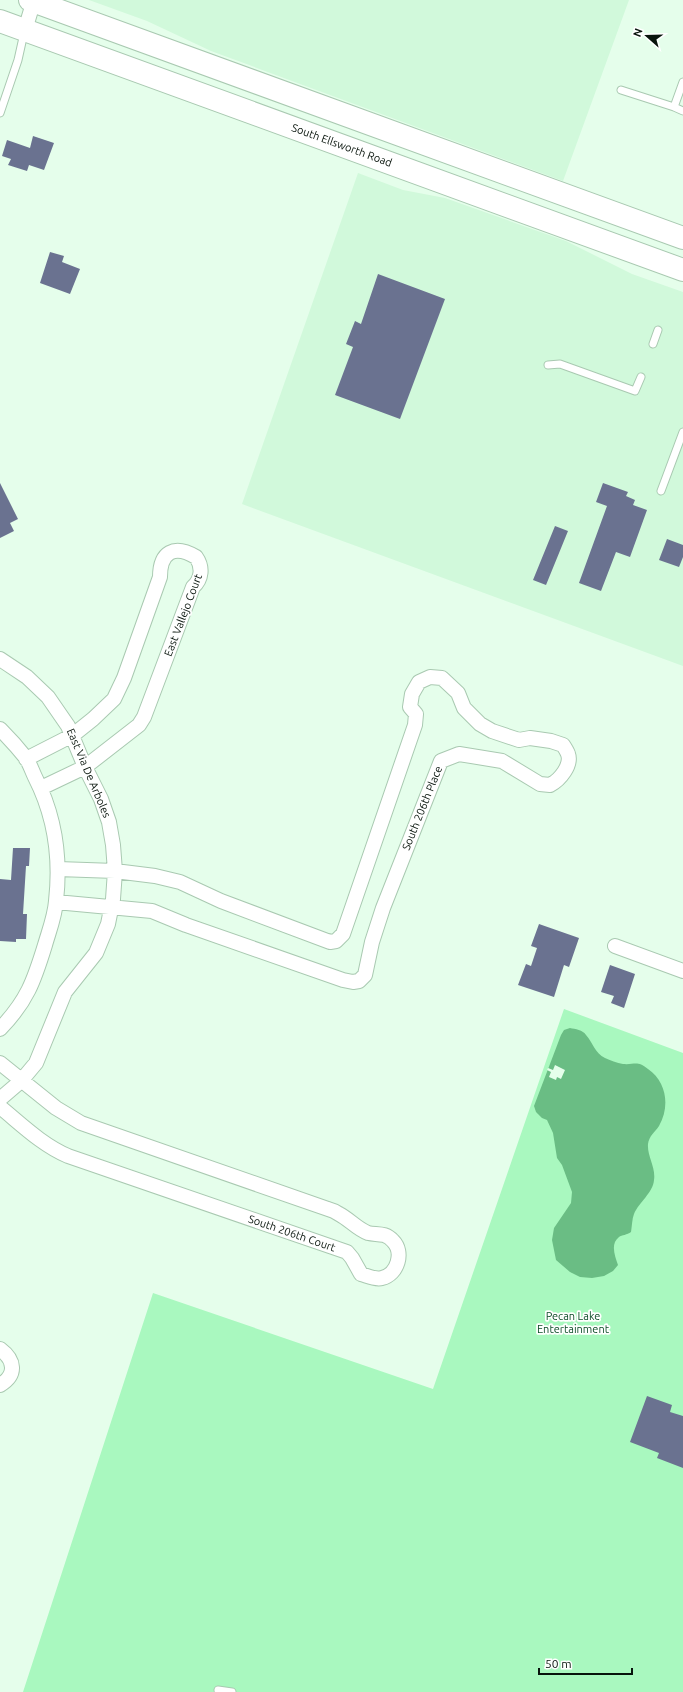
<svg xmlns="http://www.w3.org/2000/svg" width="683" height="1692" viewBox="0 0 683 1692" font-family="Ubuntu,sans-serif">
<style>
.built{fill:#d1f9db}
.green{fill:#a9f8bf}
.water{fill:#6abd84}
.pier{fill:#e5feeb}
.building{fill:#6a7290}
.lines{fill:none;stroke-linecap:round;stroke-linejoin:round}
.service-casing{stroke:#a9c9b1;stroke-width:9}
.minor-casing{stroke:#a9c9b1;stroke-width:16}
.primary-casing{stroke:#a9c9b1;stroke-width:24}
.service{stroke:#fff;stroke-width:7}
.minor{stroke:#fff;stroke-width:14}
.primary{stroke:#fff;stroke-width:22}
.labels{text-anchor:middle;stroke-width:3.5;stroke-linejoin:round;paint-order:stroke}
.street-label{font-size:11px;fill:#08140c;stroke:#fff}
.park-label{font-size:11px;fill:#0e4d28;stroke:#fff}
</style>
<rect width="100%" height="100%" fill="#e5feeb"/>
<path class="built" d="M89 0H629L563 181 211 51 147 21Z
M358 173 403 190 445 198 566 241 632 274 683 292V666L242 504Z"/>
<path class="green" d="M564 1009 683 1053V1692H23L153 1293 433 1389Z"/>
<path class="water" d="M570 1028C575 1029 583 1030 586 1035 593 1043 595 1053 605 1058 610 1060 617 1063 623 1064 635 1065 637 1060 648 1069 667 1082 670 1107 659 1126 655 1132 649 1136 648 1144 647 1156 656 1167 654 1180 653 1193 639 1202 634 1214 632 1219 632 1226 631 1232 627 1235 622 1235 619 1237 610 1244 615 1256 618 1265L613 1271 604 1276 592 1278 580 1277 570 1272 556 1260 552 1240 554 1228 571 1203 572 1192 562 1165 557 1158 553 1133 547 1120 542 1118 536 1112 534 1106 561 1035 564 1030Z"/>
<path class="pier" d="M555 1065 565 1070 561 1079 557 1077 556 1080 549 1077 551 1072 547 1070 548 1068 553 1070Z"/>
<path class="building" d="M33 136 54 143 44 170 29 165 27 171 8 165 11 159 2 156 7 140 30 148Z
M50 252 64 256 62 262 80 269 70 294 40 283Z
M378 274 445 299 400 419 335 395 353 347 346 344 355 321 361 324Z
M0 483 18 519 10 523 14 531 0 538Z
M603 483 628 492 626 496 635 500 633 505 647 510 630 557 616 552 601 591 579 583 607 506 596 502Z
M555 526 568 531 546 585 533 580Z
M667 539 683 545V557L679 567 659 560Z
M13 848H30L29 866H26L23 914H27L26 939H16V942L0 941V879L11 880Z
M539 924 579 938 569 967 564 965 554 997 518 985 526 964 531 966 537 948 531 946Z
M610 965 635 974 624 1008 611 1003 614 996 601 992Z
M647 1396 672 1405 670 1412 683 1416V1468L657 1458 659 1453 630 1442Z"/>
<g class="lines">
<defs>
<path id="service" d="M683 82 674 107 683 111
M621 90 674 107
M0 113 18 60 24 33
M653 344 658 330
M548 365 560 364 635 391 641 377
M661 491 683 432
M218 1690 232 1692"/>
<path id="minor" d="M25 30 34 0
M0 659 27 677 48 697 68 726 85 767 101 799 109 822 113 845 115 871 113 899 108 924 96 953 65 992 36 1063 21 1081 0 1099
M0 729C9 738 18 748 26 758 30 764 32 771 35 777 55 816 61 857 56 901 55 916 49 931 45 945 34 981 27 1001 0 1029
M26 759 73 735 93 719 114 699 124 678 160 577C160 552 174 544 196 557 203 567 202 579 193 587L144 717 139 725 85 767 41 788
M56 902 152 911 186 925 343 980 353 982 359 981 365 975 372 942 383 908 441 761 459 754 502 761 540 784 550 785C560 780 572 765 568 754 567 751 565 748 563 745L551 741 530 738 519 740 492 731 480 724 464 708 458 693 442 678 430 677 419 682 412 694 410 707 416 714 415 725 343 934 336 941 330 942 221 901 180 882 155 876 115 871 58 869
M615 946 683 971
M0 1063 56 1108 81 1123 328 1209C332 1210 336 1212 339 1214 349 1219 357 1229 368 1233 377 1235 385 1232 393 1241 404 1252 398 1274 382 1278 375 1280 368 1276 361 1274L352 1258 347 1252 68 1156C42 1145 21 1124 0 1107
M0 1349C15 1360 17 1375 0 1385"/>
<path id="primary" d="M30 0 683 238
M0 21 683 270"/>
</defs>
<use href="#service" class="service-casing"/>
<use href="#minor" class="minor-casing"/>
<use href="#primary" class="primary-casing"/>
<use href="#service" class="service"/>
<use href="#minor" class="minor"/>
<use href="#primary" class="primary"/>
</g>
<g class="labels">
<g class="street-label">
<text transform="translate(342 145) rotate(20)" y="4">South Ellsworth Road</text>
<text transform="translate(183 615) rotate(-69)" y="4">East Vallejo Court</text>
<text transform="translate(89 773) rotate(67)" y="4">East Via De Arboles</text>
<text transform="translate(422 808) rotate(-68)" y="4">South 206th Place</text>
<text transform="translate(292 1233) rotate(19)" y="4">South 206th Court</text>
</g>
<g class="park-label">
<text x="573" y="1320">Pecan Lake<tspan x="573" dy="13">Entertainment</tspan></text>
</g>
</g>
<g transform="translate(647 36) rotate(290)" stroke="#ffffff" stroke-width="3" paint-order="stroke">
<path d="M0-3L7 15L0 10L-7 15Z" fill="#08140c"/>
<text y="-6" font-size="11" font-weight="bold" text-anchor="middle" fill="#08140c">N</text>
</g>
<path d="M539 1668v6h93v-6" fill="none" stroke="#08140c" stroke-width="2"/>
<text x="545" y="1668" font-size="12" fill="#08140c" stroke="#ffffff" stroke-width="3" paint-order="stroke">50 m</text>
</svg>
